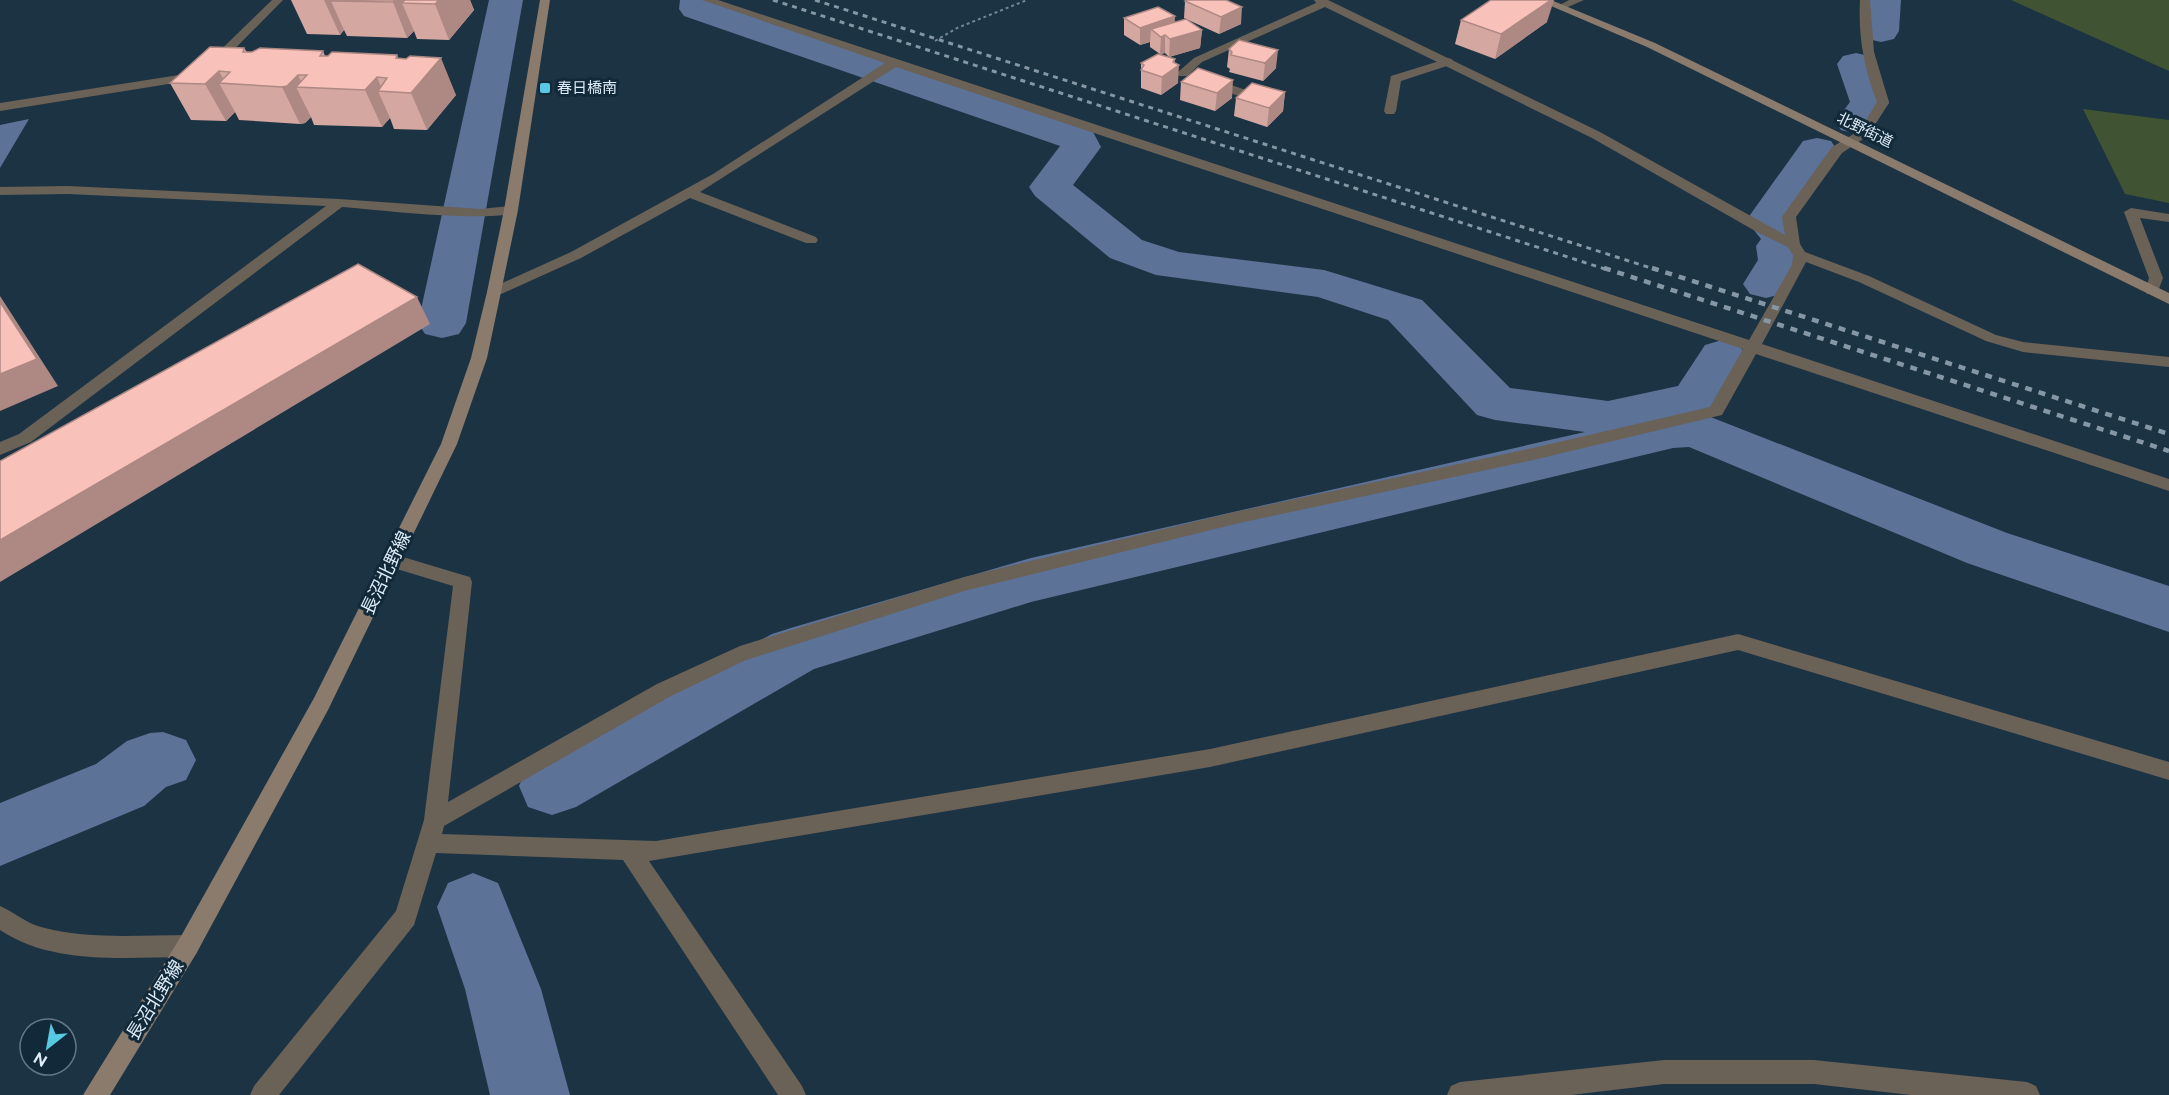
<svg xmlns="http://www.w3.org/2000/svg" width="2169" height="1095" viewBox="0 0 2169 1095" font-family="Raleway,'Noto Sans JP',sans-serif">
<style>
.green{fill:#405332}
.water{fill:#5c7297}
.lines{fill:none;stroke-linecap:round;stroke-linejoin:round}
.canal{fill:#5c7297;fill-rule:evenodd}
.path{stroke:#748795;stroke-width:2;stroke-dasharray:3 3;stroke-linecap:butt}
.lane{fill:#6a6157;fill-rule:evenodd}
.street{fill:#6a6157;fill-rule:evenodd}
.secondary{fill:#8b7b6d;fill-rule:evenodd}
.rail-far1{stroke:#8597a4;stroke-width:3;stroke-dasharray:5 5;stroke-linecap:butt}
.rail{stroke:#8597a4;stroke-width:4.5;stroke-dasharray:7 7;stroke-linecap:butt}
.wall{fill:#d5a7a1}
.shaded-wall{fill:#ae8883}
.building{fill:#f8c2bb;stroke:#ae8883;stroke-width:1.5}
.poi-dot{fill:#57c9e2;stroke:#122939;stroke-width:2}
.labels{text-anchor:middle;stroke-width:6;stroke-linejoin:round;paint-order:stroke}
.far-poi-label{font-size:15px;fill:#dfedf8;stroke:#122939;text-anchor:start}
.far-street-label{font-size:15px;fill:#dfedf8;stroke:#122939}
.street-label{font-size:18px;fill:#dfedf8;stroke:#122939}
</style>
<rect width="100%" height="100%" fill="#1c3344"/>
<path class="green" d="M2011 0H2169V71Z
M2083 109 2169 120V203L2125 194Z"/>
<path class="water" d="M29 119 0 168V125Z"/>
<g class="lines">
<path class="canal" d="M489 0H523L466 323 459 334 442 338 425 334 418 323Z
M680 0H714V3L1092 130 1101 147 1073 185 1142 240 1179 252 1324 270 1422 300 1510 388 1608 401 1678 386 1705 345 1722 340 1739 345 1747 356 1713 411 1703 414 2007 533 2169 586V632L1967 563 1689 447 1673 448 1031 602 814 669 576 807 552 815 528 807 519 786 528 765 772 634 794 627 1031 558 1585 432 1495 420 1477 415 1388 320 1318 297 1156 275 1110 258 1035 196 1029 187 1060 146 684 16 679 9Z
M1867 0H1901L1899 31 1894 39 1881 42 1868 39 1863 31Z
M1856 53 1869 56 1875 64 1889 103C1874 125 1869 137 1841 130L1835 122 1850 102 1837 64 1843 56Z
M1817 138 1831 141 1837 150 1794 215 1797 229 1792 236 1800 246 1804 260 1782 294 1766 298 1750 294 1743 284 1758 260 1756 246 1761 239 1753 229 1750 215 1803 141Z
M163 732 186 740 196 760 186 780 166 787 144 806 0 866V803L96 764 127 741 150 733Z
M473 873 498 883 541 989 570 1095H490L465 989 437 907 448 883Z"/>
<path class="path" d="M935 41 957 28 1027 0"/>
<path class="lane" d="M1569 0H1584L1561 10 1556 7Z
M1449 58 1453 60V64L1401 81 1396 111 1394 114H1386L1384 111 1391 76Z
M68 186 339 199 480 209 511 206 518 210C503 225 369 209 342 207L31 442 0 455V442L19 434 326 206 68 194 0 195V187Z
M2131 208 2169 214V222L2140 218 2163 278 2157 294H2147L2145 291 2149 278 2124 212Z"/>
<path class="street" d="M272 0H283L206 78 0 111V103L198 72Z
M702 0H718L1749 340 1792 265 1793 255 1788 247 1757 232 1592 138 1325 7 1202 62 1187 76H1179L1177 73 1194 58 1316 3 1314 0H1328L1600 132 1785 235 1782 217 1784 214 1832 147 1860 130 1877 102C1864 68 1858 36 1860 0H1870L1874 52 1889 102 1869 135 1842 153 1796 217 1800 244 1805 252 1869 276 1996 335 2023 342 2169 357V367L2023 352 1986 341 1859 282 1806 262 1762 344 2169 479V491L1756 354 1722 415 1533 460 1235 524 964 591 746 660 671 696 444 826 442 834 656 841 1210 749 1738 634 2169 762V780L1738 650 1210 767 649 861 802 1086 806 1095H778L623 860 436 853 414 925 279 1095H250L254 1086 396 911 424 820 453 586 387 566 384 561 387 556 393 554 463 575 470 577 472 582 448 802 657 684 740 646 964 577 1235 512 1533 448 1710 407 1743 349 896 67 700 192 816 237 818 240 816 243H806L690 198 581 258 499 295H489L487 292 489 289 571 252 713 174 885 63Z
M1210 78 1246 90 1248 93 1242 97 1206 85V79Z
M0 906C14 912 26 923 41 927 88 940 140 935 188 935L196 938 200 946 196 954 188 957C126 957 54 966 0 930Z
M1664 1060H1814L2027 1082 2036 1086 2040 1095H1911L1814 1084H1664L1571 1095H1447L1451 1086 1460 1082Z"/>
<path class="secondary" d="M540 0H550L518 210 501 292 487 358 457 444 328 710 196 954 110 1095H83L180 938 314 698 441 444 471 358 487 292 504 210Z
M1537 0H1551L1655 43 2169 293V304L1647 47Z"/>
<path class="rail-far1" d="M773 0 1608 270
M815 0 1657 270"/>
<path class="rail" d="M1604 268 2169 451
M1652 268 2169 434"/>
</g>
<path class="wall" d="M291 0H470L474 10 449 40 417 39 414 31 407 38 347 36 344 30 340 35 307 34Z
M1185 1 1241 24 1219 34 1186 19 1202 30 1200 48 1169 57 1165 53 1161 54 1175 63 1178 83 1161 95 1141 88V63L1160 54 1150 47V42L1140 45 1124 35V18L1175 16 1174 22 1186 19 1184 18Z
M1461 20 1547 22 1495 59 1455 44Z
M244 48 247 52 323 51 325 56 397 55 398 59 456 95 427 130 394 129 390 118 382 127 314 125 311 117 305 123 300 124 239 120 235 112 226 121 191 120 170 83Z
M1229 49 1276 68 1263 81 1229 72 1230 69 1227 67Z
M1181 82 1232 98 1215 111 1180 100Z
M1285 92 1283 111 1267 127 1234 116 1236 98Z"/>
<path class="shaded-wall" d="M324 0H338L331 1 344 30 340 35Z
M395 0H405L402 3 414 31 407 38 393 2Z
M439 0H470L474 10 449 40 435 4Z
M1551 0H1554L1547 22 1495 59 1501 34Z
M1242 7 1241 24 1219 34 1221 17Z
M1175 16 1174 34 1165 35V53L1160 54 1161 37 1151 29 1150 42 1140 45V28Z
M1202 30 1200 48 1169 57 1170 39Z
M1278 50 1276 68 1263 81 1265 63Z
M397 55 412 92 441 58 456 95 427 130 396 58Z
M1175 59 1174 68 1179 65 1178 83 1161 95 1162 77Z
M219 71 226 84 219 83 235 112 226 121 205 84Z
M298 75 304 88 296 87 311 117 305 123 300 124 282 87Z
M377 77 383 92 378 91 390 118 382 127 365 90Z
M1233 80 1232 98 1215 111 1217 93Z
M1285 92 1283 111 1267 127 1269 108Z
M0 296 58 386 0 411Z
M417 297 430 324 0 582V540Z"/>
<path class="building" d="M332 0H395L393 2 331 1Z
M405 0H439L435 4 402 3Z
M1187 0H1226L1242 7 1221 17 1185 1Z
M1491 0H1551L1501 34 1461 20Z
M1158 7 1175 16 1140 28 1124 18Z
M1186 19 1202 30 1170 39 1165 35 1161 37 1151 29Z
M1239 40 1278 50 1265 63 1231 55 1232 52 1229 49Z
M210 47 244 48 243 52H252L260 48 323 51 320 56H328L332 52 397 55 396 58 406 59 410 56 441 58 411 93 378 91 387 78 377 77 365 90 296 87 307 75H298L287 86 282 87 219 83 230 72 219 71 205 84 170 83Z
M1158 54 1175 59 1173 62 1179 65 1162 77 1141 70 1144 65 1141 63Z
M1198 68 1233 80 1217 93 1181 82Z
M1252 83 1285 92 1269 108 1236 98Z
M358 264 417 297 0 540V461Z
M0 302 37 359 0 374Z"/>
<rect class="poi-dot" x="539" y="82" width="12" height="12" rx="3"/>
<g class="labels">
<g class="far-poi-label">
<text x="557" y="93">春日橋南</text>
</g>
<g class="far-street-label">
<text transform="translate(1865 130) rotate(26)" y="5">北野街道</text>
</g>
<g class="street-label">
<text transform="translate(386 573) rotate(-64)" y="6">長沼北野線</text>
<text transform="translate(155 1000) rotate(-58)" y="6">長沼北野線</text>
</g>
</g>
<g transform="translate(48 1047) rotate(211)"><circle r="28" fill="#122939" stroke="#647785" stroke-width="1.5"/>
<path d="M0-4.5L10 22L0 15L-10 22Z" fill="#57c9e2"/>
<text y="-9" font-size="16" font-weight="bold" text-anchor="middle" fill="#dfedf8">N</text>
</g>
</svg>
